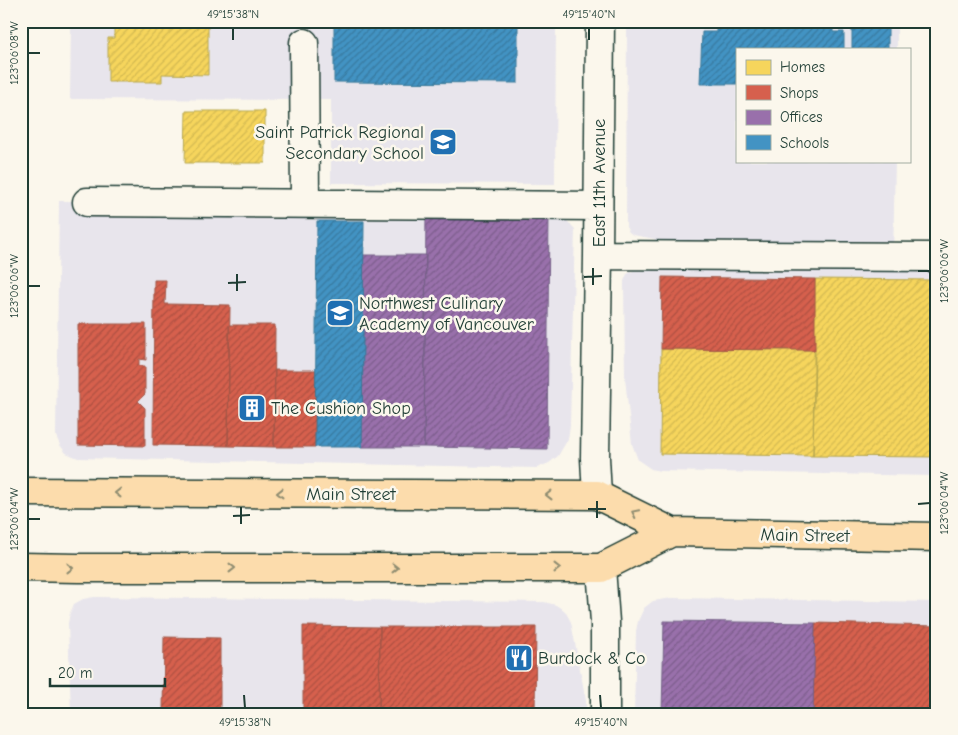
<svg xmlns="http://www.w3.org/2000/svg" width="958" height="735" viewBox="0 0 958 735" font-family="'Comic Neue',sans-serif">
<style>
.built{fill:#e8e5ec}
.homes{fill:url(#homes-hatch);stroke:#b6a750}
.shops{fill:url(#shops-hatch);stroke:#9f5646}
.offices{fill:url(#offices-hatch);stroke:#746187}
.schools{fill:url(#schools-hatch);stroke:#387998}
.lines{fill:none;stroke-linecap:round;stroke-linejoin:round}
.minor-casing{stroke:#1f3d34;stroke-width:31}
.major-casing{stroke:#1f3d34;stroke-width:31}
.minor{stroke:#fbf7ec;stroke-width:28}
.major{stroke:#fcdcac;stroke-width:28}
.oneway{stroke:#8e8c70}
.ticks{fill:none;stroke:#1f3d34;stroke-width:2}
.labels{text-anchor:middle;stroke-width:5;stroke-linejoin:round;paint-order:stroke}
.poi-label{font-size:18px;fill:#1f3d34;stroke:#fbf7ec;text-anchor:start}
.street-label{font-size:18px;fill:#1f3d34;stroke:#fbf7ec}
.neatline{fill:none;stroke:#1f3d34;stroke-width:2}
.ticks-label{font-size:12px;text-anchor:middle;fill:#1f3d34}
</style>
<defs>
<pattern id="homes-hatch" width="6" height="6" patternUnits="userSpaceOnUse" patternTransform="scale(1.25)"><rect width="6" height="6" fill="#f6d55c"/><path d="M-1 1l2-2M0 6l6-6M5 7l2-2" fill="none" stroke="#d2b851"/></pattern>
<pattern id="shops-hatch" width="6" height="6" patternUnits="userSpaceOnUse" patternTransform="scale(1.25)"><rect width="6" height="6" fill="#d6604d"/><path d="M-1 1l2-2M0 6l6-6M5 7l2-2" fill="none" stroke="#ad5041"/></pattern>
<pattern id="offices-hatch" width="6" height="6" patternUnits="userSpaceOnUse" patternTransform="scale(1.25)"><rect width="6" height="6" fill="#9970ab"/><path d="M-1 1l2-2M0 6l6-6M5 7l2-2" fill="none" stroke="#7c5d8c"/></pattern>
<pattern id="schools-hatch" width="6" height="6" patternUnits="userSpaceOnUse" patternTransform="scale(1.25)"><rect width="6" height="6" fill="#4393c3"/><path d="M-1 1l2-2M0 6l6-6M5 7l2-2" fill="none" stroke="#37799f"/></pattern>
</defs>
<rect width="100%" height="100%" fill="#fbf7ec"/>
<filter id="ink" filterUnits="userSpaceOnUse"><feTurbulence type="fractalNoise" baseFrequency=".02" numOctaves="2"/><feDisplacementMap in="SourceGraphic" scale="10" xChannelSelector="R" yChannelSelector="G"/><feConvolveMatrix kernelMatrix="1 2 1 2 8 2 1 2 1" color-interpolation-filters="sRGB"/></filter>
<g filter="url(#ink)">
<path class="built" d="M71 21H556L555 184 331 183V100L70 99Z
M627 21H897V49H737V161H895L893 257 937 258V476L660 471 651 469 638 460 632 444 625 378 624 281 627 274 633 271 654 270 655 239 633 235 629 232 626 227Z
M59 201 567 206V221L575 229 570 425 568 439 558 456 549 463 537 468 78 458 66 453 60 445 56 436Z
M94 597 544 602 556 605 565 611 571 622 586 701V714H71L68 623 70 613 74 604 83 599Z
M672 598 937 602V714H634L636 631 638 621 644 608 653 601Z"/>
<path class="homes" d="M114 21H208V75L162 74V82H108V38H114Z
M186 111H265V163H185Z
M815 279 937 280V457L813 456Z
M661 349 815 350 813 456 660 454Z"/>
<path class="shops" d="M662 277 815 279V350L661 349Z
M154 280H166L165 304 230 305 228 446 153 445Z
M78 324H146V360L139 359V366H145V394L138 401 145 408V446L78 445Z
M229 325H275L274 447 228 446Z
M275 370H316L315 447H274Z
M815 623 937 626V714H813Z
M303 626 380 627 379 714H303Z
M380 627H536L535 714H379Z
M164 637 220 638V714H163Z"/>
<path class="offices" d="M426 212 549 213 547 449 424 447Z
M363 255H426L424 447H362Z
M664 621 815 623 813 714H662Z"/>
<path class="schools" d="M334 21H518V83L334 82Z
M716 21H833V32H844V49H737V84H700L702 32H716Z
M852 21H888V49H852Z
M317 221H364L362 447H315Z"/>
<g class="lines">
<defs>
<path id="minor" d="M304 43 305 203
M87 202 598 206
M598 255 937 257
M597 495 595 458 598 255 600 21
M601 568 605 622V714"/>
<path id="major" d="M21 492 597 495 672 532 937 537
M21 567 78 568H601L672 532"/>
</defs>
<use href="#minor" class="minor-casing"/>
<use href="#major" class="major-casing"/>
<use href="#minor" class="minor"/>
<use href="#major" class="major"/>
</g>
<defs><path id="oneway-chevron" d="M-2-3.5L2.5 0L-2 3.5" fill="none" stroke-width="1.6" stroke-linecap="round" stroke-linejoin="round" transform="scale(1.25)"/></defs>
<g class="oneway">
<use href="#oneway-chevron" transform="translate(118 493) rotate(-180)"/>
<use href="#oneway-chevron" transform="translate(280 493) rotate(-180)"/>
<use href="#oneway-chevron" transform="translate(549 495) rotate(-180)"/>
<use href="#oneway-chevron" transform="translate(635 513) rotate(-154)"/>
<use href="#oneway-chevron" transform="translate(70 568) rotate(1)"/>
<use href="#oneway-chevron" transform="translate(232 568)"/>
<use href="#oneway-chevron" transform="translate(395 568)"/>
<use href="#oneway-chevron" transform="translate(557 568)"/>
</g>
</g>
<path class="ticks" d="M233 28V40M589 28V40M28 53H40M593 268V285M918 271H930M237 274V291M584 277 602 276M228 283 246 282M28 286H40M597 501V518M918 504 930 503M241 507V524M588 509H606M233 516 250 515M28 519H40M244 695 245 708M600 695 601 708"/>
<defs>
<symbol id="school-square" viewBox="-11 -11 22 22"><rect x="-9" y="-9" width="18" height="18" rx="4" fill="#1f6fb2" stroke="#fbf7ec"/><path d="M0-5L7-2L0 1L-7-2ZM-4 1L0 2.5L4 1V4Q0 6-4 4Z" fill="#fff"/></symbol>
<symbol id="university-square" viewBox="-11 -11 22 22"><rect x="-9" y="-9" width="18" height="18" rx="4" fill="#1f6fb2" stroke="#fbf7ec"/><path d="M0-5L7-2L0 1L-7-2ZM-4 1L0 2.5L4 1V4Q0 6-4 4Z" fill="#fff"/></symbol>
<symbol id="building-square" viewBox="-11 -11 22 22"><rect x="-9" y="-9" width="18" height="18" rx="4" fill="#1f6fb2" stroke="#fbf7ec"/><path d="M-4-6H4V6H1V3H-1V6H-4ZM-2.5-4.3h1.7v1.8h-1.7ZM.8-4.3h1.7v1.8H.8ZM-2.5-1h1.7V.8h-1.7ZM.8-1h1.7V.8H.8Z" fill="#fff"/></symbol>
<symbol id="restaurant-square" viewBox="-11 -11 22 22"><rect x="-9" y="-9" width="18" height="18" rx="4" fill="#1f6fb2" stroke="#fbf7ec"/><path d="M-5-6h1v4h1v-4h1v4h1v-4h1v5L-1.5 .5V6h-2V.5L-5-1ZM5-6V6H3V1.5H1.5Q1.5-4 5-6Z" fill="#fff"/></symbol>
</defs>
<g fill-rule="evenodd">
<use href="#school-square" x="427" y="126" width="32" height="32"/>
<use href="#university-square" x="324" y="297" width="32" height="32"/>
<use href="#building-square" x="236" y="392" width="32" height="32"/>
<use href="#restaurant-square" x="503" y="642" width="32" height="32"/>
</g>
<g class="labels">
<g class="poi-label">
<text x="424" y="138" text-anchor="end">Saint Patrick Regional<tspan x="424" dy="21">Secondary School</tspan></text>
<text x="359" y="309">Northwest Culinary<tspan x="359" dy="21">Academy of Vancouver</tspan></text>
<text x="271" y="414">The Cushion Shop</text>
<text x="538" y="664">Burdock &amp; Co</text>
</g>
<g class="street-label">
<text transform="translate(599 183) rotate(-90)" y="6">East 11th Avenue</text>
<text x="351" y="500">Main Street</text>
<text transform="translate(805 535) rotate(1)" y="6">Main Street</text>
</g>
</g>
<rect width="958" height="735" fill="none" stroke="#fbf7ec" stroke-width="55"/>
<rect x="736" y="48" width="175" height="115" fill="#fbf7ec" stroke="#a3ada2"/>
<rect x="746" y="60" width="25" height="15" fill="#f6d55c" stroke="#a3ada2"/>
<text x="780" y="72" font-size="15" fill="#1f3d34">Homes</text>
<rect x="746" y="85" width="25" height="15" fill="#d6604d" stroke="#a3ada2"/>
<text x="780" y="98" font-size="15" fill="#1f3d34">Shops</text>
<rect x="746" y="110" width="25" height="15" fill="#9970ab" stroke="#a3ada2"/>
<text x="780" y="122" font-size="15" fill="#1f3d34">Offices</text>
<rect x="746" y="135" width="25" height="15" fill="#4393c3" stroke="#a3ada2"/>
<text x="780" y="148" font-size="15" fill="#1f3d34">Schools</text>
<path d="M50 678v8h115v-8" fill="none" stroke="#1f3d34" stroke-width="2.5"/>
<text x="58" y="678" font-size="15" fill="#1f3d34" stroke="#fbf7ec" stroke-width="4" paint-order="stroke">20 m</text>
<rect x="28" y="28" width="902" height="680" class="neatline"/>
<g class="ticks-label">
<text x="233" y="18">49°15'38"N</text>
<text x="589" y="18">49°15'40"N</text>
<text transform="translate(14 53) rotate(-90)" y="4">123°06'08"W</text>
<text transform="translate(944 271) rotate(-90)" y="4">123°06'06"W</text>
<text transform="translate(14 286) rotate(-90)" y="4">123°06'06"W</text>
<text transform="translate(944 503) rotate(-90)" y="4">123°06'04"W</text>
<text transform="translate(14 519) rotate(-90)" y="4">123°06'04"W</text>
<text x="245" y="726">49°15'38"N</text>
<text x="601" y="726">49°15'40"N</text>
</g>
</svg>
